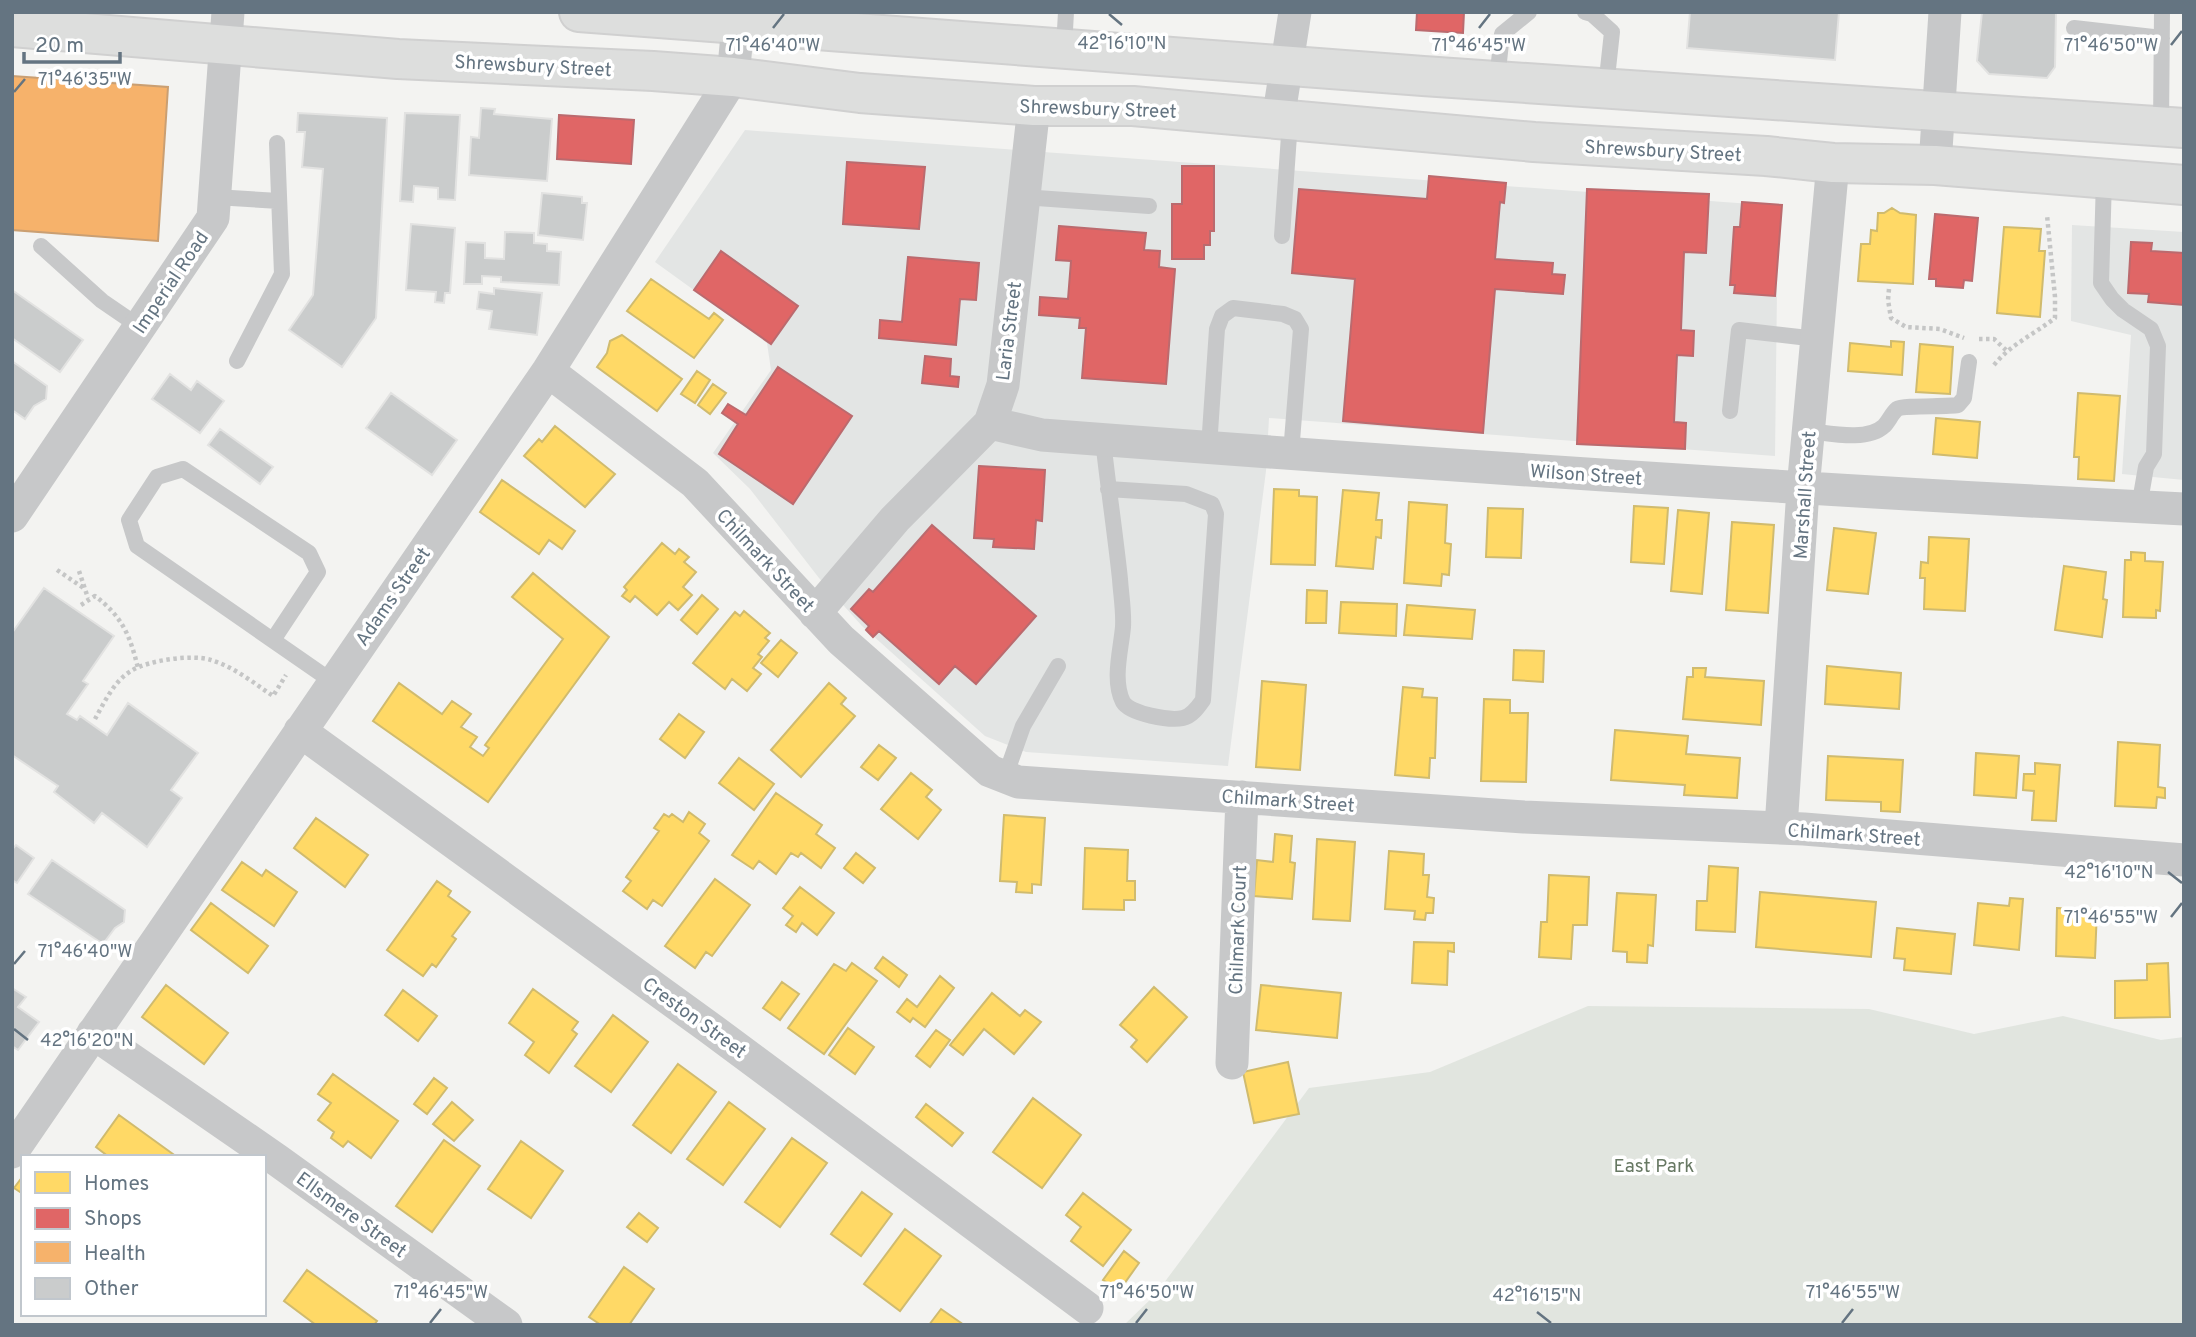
<svg xmlns="http://www.w3.org/2000/svg" width="2196" height="1337" viewBox="0 0 2196 1337" font-family="Overpass,sans-serif">
<style>
.built{fill:#e3e5e4}
.green{fill:#e1e5df}
.homes{fill:#ffd966;stroke:#d0bb6e;stroke-width:2}
.shops{fill:#e06666;stroke:#bb6a6e;stroke-width:2}
.health{fill:#f6b26b;stroke:#ca9f72;stroke-width:2}
.building{fill:#cacccc;stroke:#e2e2e1;stroke-width:2}
.lines{fill:none;stroke-linecap:round;stroke-linejoin:round}
.primary-casing{stroke:#d0d0d0;stroke-width:42}
.path{stroke:#c5c6c6;stroke-width:4.5;stroke-dasharray:3.5 3.5;stroke-linecap:butt}
.lane{stroke:#c7c8c9;stroke-width:16}
.street{stroke:#c7c8c9;stroke-width:33}
.primary{stroke:#dddedd;stroke-width:38}
.ticks{fill:none;stroke:#647481;stroke-width:2.5}
.labels{text-anchor:middle;stroke-width:7;stroke-linejoin:round;paint-order:stroke}
.street-label{font-size:19px;fill:#647481;stroke:#fff}
.park-label{font-size:19px;fill:#677863;stroke:#fff}
.ticks-label{font-size:18px;text-anchor:middle;fill:#647481;stroke:#fff;stroke-width:7;stroke-linejoin:round;paint-order:stroke}
</style>
<rect width="100%" height="100%" fill="#f3f3f1"/>
<path class="built" d="M745 130 1778 206 1775 456 1269 418 1266 471 1228 766 1026 752 985 736 862 626 819 578 750 489 713 453 771 370 767 343 655 262Z
M2072 225 2184 232V480L2122 474 2131 335 2071 321Z"/>
<path class="green" d="M1588 1006 1869 1009 1974 1034 2063 1016 2161 1040 2184 1037V1325H1124L1155 1295 1309 1088 1430 1072Z"/>
<path class="homes" d="M1892 208 1900 213 1916 215 1913 284 1858 281 1861 244H1870L1871 230 1877 231 1878 213H1884Z
M2004 227 2041 229 2039 251H2045L2040 317 1997 313Z
M651 279 709 319 714 313 723 320 694 358 627 311Z
M622 335 682 379 657 411 597 367 607 353 610 341Z
M1891 341 1904 342 1902 375 1848 371 1850 343 1891 347Z
M1920 344 1953 347 1950 394 1916 392Z
M697 371 710 380 695 403 681 394Z
M713 384 726 393 710 414 698 405Z
M2078 393 2120 396 2114 481 2078 479 2079 457H2074Z
M1936 418 1980 422 1977 458 1933 454Z
M555 426 615 474 585 507 524 456 539 439 542 442Z
M502 480 575 531 562 549 549 540 539 554 480 512Z
M1274 489 1299 490V496L1317 497 1315 565 1271 564Z
M1343 490 1379 493 1376 520H1382L1381 538 1376 537 1373 569 1336 566Z
M1409 502 1447 505 1445 543 1451 544 1449 575 1442 574 1441 586 1404 583Z
M1634 506 1668 508 1664 564 1631 562Z
M1488 508 1523 509 1521 558 1486 557Z
M1678 510 1709 513 1702 594 1671 591Z
M1732 522 1774 525 1768 613 1726 610Z
M1834 528 1876 533 1868 594 1827 590Z
M1929 537 1969 539 1965 611 1924 609 1925 578H1920L1921 562 1928 563Z
M662 543 675 554 679 549 689 557 684 562 696 572 683 587 692 595 678 610 669 602 657 615 635 596 630 602 622 596 627 590 624 587Z
M2131 552 2145 553V561L2163 562 2160 611 2156 610V618L2123 617 2125 560H2131Z
M2064 566 2106 572 2103 599 2107 600 2102 637 2055 630Z
M533 573 609 637 488 802 373 721 399 683 442 714 452 701 471 714 461 727 477 737 470 747 483 756 489 748 485 745 563 639 512 597Z
M1307 590 1327 591 1326 623H1306Z
M702 595 718 609 697 634 681 620Z
M1341 602 1397 604 1396 636 1339 633Z
M1407 605 1475 610 1472 639 1404 635Z
M744 611 770 633 765 638 769 641 758 654 762 657 753 668 761 674 747 691 732 679 725 689 693 663 735 612 740 616Z
M781 640 797 653 778 677 761 663Z
M1514 650 1544 651 1543 682 1513 680Z
M1827 666 1901 673 1899 709 1825 704Z
M1693 668H1706L1705 677 1764 681 1761 725 1683 719 1687 677H1693Z
M1262 681 1306 685 1300 770 1256 767Z
M829 683 846 698 841 704 855 716 801 777 771 750Z
M1403 687 1423 689 1422 697 1437 698 1435 758H1430L1429 778 1395 775Z
M1484 699 1510 700V713H1528L1526 782 1481 781Z
M679 714 704 732 685 758 660 739Z
M1615 730 1688 736 1686 754 1740 758 1737 798 1684 795 1685 785 1611 780Z
M2118 742 2160 745 2158 787 2165 788V798L2157 797 2156 808 2115 806Z
M879 745 896 758 878 780 861 767Z
M1976 753 2019 756 2016 798 1974 795Z
M1828 756 1903 760 1900 812 1881 811V802L1826 800Z
M739 758 774 784 754 810 719 783Z
M2035 763 2060 765 2056 821 2032 820 2034 791 2023 790 2024 774H2035Z
M911 773 932 790 926 797 941 810 918 839 881 809Z
M776 793 822 825 816 834 835 848 821 868 801 853 798 857 791 853 776 874 759 861 753 869 732 855Z
M689 812 705 824 699 833 709 841 662 906 653 900 647 909 623 891 631 881 626 877 659 831 654 828 664 814 669 817 672 814 683 822Z
M1004 815 1045 818 1041 885 1032 884V893L1016 892 1017 882 1000 881Z
M316 818 368 855 345 887 294 848Z
M1275 834 1292 836 1290 862 1295 863 1292 899 1254 896 1257 860 1273 862Z
M1317 839 1355 842 1350 921 1313 919Z
M1085 848 1128 850 1127 881H1135V900H1124V910L1083 909Z
M1389 851 1424 854 1423 875H1429L1427 897 1434 898 1433 913H1426L1425 920 1414 919 1415 911 1385 909Z
M856 853 875 868 863 883 844 868Z
M242 862 262 876 266 870 297 892 274 926 222 890Z
M1709 866 1738 868 1735 932 1696 930 1697 901H1707Z
M1549 875 1589 877 1587 925H1573L1571 959 1539 957 1541 922H1547Z
M715 879 750 905 712 956 706 952 695 968 665 946Z
M437 881 451 891 448 896 470 912 452 936 456 939 436 967 432 964 423 976 387 950Z
M800 887 834 913 817 935 802 923 796 932 786 925 793 916 783 908Z
M1760 892 1876 902 1871 957 1756 947Z
M1617 893 1656 895 1653 946 1648 945 1647 963 1627 962V952L1613 951Z
M2010 898 2023 899 2019 950 1974 945 1978 903 2009 906Z
M211 903 268 946 248 973 191 930Z
M2057 908 2097 910 2095 958 2056 956Z
M1897 928 1955 934 1951 974 1904 970 1905 959 1894 958Z
M1414 942 1454 943V952L1448 951 1447 985 1412 983Z
M883 957 907 975 899 987 875 968Z
M852 963 877 981 824 1054 788 1028 834 964 846 971Z
M2168 963 2170 1017 2115 1018V981L2147 980V964Z
M940 976 954 988 925 1027 913 1018 910 1022 897 1012 907 999 917 1007Z
M782 982 799 994 780 1020 763 1008Z
M166 985 228 1033 204 1064 142 1017Z
M1261 985 1341 993 1337 1038 1256 1030Z
M1154 987 1187 1017 1147 1062 1131 1047 1137 1040 1120 1025Z
M533 989 578 1022 572 1030 577 1034 549 1073 525 1055 534 1042 509 1023Z
M403 990 437 1016 418 1041 385 1015Z
M992 993 1020 1016 1025 1010 1041 1022 1014 1054 984 1029 963 1055 950 1045Z
M613 1015 648 1042 611 1092 575 1066Z
M848 1028 874 1047 855 1074 829 1055Z
M936 1030 950 1040 930 1067 916 1056Z
M1288 1062 1299 1114 1254 1123 1243 1072Z
M678 1064 716 1092 671 1153 633 1125Z
M333 1074 398 1121 371 1158 348 1141 343 1147 331 1138 334 1132 318 1120 331 1103 318 1094Z
M434 1078 447 1088 427 1114 414 1104Z
M1033 1098 1081 1135 1042 1188 993 1152Z
M452 1102 473 1120 454 1141 433 1124Z
M729 1102 765 1129 723 1185 687 1159Z
M926 1104 963 1133 952 1146 916 1117Z
M119 1115 177 1157H109L96 1147Z
M792 1138 827 1163 780 1227 745 1202Z
M444 1140 480 1166 432 1232 396 1206Z
M521 1141 563 1171 531 1218 488 1189Z
M23 1176V1194L14 1188Z
M862 1192 892 1214 861 1256 831 1234Z
M1083 1193 1131 1230 1103 1266 1071 1241 1081 1227 1066 1215Z
M639 1213 658 1228 647 1242 627 1227Z
M905 1229 941 1256 900 1311 864 1284Z
M1124 1251 1139 1263 1119 1291 1103 1280Z
M624 1267 654 1289 629 1325H601L589 1317Z
M307 1270 377 1321 374 1325H316L284 1301Z
M941 1309 964 1325H929Z"/>
<path class="shops" d="M1417 12H1464L1463 33 1416 30Z
M559 115 634 120 631 164 557 159Z
M847 162 925 167 919 229 843 224Z
M1182 166H1214V231H1210V245H1204V259H1172V204H1182Z
M1429 176 1506 183 1504 203 1500 202 1495 259 1553 263 1552 274 1565 275 1563 294 1495 289 1483 433 1343 421 1355 279 1292 273 1299 189 1427 199Z
M1587 189 1709 194 1706 253 1684 252 1681 330 1694 331 1693 356 1677 355 1674 422 1686 423 1685 449 1577 444Z
M1742 202 1782 205 1775 296 1734 293 1735 285H1730L1734 227H1740Z
M1935 214 1978 218 1972 281 1964 280 1963 288 1936 286V279H1929Z
M1059 226 1146 233 1144 250 1160 251 1159 267 1175 269 1166 384 1082 378 1086 328H1079L1080 318 1039 315 1040 297 1068 299 1071 261 1056 260Z
M2131 242 2152 243 2151 251 2184 253V305L2148 302 2149 294 2128 293Z
M721 251 798 306 771 344 694 290Z
M908 257 979 263 976 300 960 299 956 345 879 338 880 320 902 322Z
M925 356 951 359 950 376 959 377 958 387 922 383Z
M778 367 852 416 793 504 719 454 738 424 722 413 728 404 746 415Z
M979 466 1045 470 1042 521 1036 520 1034 549 993 547 994 539 974 538Z
M932 525 1036 616 976 684 955 666 939 684 879 631 873 637 866 630 869 626 851 609 869 589 873 592Z"/>
<path class="health" d="M12 76 168 87 158 241 12 230Z"/>
<path class="building" d="M1690 12H1839L1835 60 1687 48Z
M1982 12H2056L2055 67 2047 78 1989 74 1977 61Z
M481 108 495 109 494 114 552 119 547 181 469 175 471 137 479 138Z
M298 113 387 118 376 318 342 367 289 330 313 295 323 169 302 167 305 132H297Z
M405 113 460 115 455 200 438 199V188L414 186 413 202 400 201Z
M542 193 582 197V203H587L583 240 538 235Z
M411 224 455 228 450 293H445L444 303 435 302 436 292 406 290Z
M505 232 534 233V243L547 244V251L561 252 559 285 501 282V277L482 276V284H464L466 242 485 243V258L504 259Z
M494 288 542 293 537 335 489 329 492 311 477 309 479 292 494 294Z
M12 290 83 340 60 372 12 338Z
M12 361 47 386 46 399 34 406 25 419 12 410Z
M170 374 191 390 197 381 224 401 200 433 152 399Z
M391 393 457 440 432 475 366 428Z
M220 429 273 467 260 484 208 445Z
M44 588 114 636 83 681 88 684 67 714 77 720 80 716 107 735 128 703 198 753 171 790 182 798 147 847 102 813 94 823 54 792 58 786 12 755V633Z
M16 845 34 858 17 883 12 880V850Z
M52 860 125 910 124 922 115 928 103 944 28 894Z
M12 988 26 997 18 1007 39 1022 18 1050 12 1046Z"/>
<g class="lines">
<defs>
<path id="primary" d="M579 12 1423 76 2184 128
M12 27 398 59 653 71 733 77 860 93 1034 106H1133L1534 142 1766 156 1833 163 1935 165 2184 185"/>
</defs>
<use href="#primary" class="primary-casing"/>
<path class="path" d="M1889 289 1888 300 1891 318 1906 327 1940 329 1964 338
M1979 339H1994L2006 350
M1994 365C2011 344 2033 335 2055 318V297L2047 215
M57 570 85 589
M79 571 88 598
M81 605 95 596C123 617 130 636 138 668
M95 719C104 703 114 681 131 671 148 660 193 654 211 660 234 667 254 683 273 696L286 675"/>
<path class="lane" d="M1585 12 1592 14 1612 32 1606 87
M2074 28 2162 38
M1064 48 1066 12
M1497 80 1502 34 1529 12
M2161 126 2162 12
M2104 179 2101 283 2112 299 2123 310 2151 329 2158 346 2154 454 2146 467 2139 507
M215 197 279 201
M1023 197 1149 206
M1282 236 1290 121
M41 246 102 301 140 327
M237 361 282 274 277 143
M1730 411 1739 330 1817 339
M1809 431C1829 433 1867 442 1884 426 1889 421 1892 413 1897 409 1903 405 1946 407 1958 405L1964 398 1969 362
M1103 440C1108 486 1115 532 1120 579 1121 595 1124 611 1123 627 1121 650 1112 680 1123 702 1130 714 1170 721 1183 718 1192 716 1198 707 1203 700L1216 514 1212 504 1186 494 1108 489
M1209 447 1217 329 1222 316 1233 308 1283 314 1295 319 1301 329 1291 453
M273 640 318 572 309 553 183 469 157 477 129 520 137 546 333 682
M1005 777 1023 726 1058 666"/>
<path class="street" d="M1278 120 1295 12
M1935 165 1945 12
M548 371 695 483 841 640 990 771 1018 782 1524 817 1804 829 2184 860
M990 423 1042 435C1422 464 1803 490 2184 509
M12 516 213 218 228 12
M815 613 895 519 990 423 1003 385 1034 106
M300 731 707 1026 1087 1308
M1781 828 1803 489 1833 163
M93 1033 277 1160 506 1325
M1232 1063 1242 797
M12 1152 548 371 733 77 738 25"/>
<use href="#primary" class="primary"/>
</g>
<path class="ticks" d="M1109 14 1122 25M773 28 784 14M1479 28 1490 14M2171 45 2182 31M14 92 25 79M2168 872 2182 883M2171 917 2182 903M14 964 25 951M14 1029 28 1040M1537 1312 1551 1323M430 1323 441 1309M1136 1323 1147 1309M1842 1323 1853 1309"/>
<g class="labels">
<g class="street-label">
<text transform="translate(533 65) rotate(3)" y="7">Shrewsbury Street</text>
<text transform="translate(1098 108) rotate(2)" y="7">Shrewsbury Street</text>
<text transform="translate(1663 150) rotate(3)" y="7">Shrewsbury Street</text>
<text transform="translate(170 282) rotate(-56)" y="7">Imperial Road</text>
<text transform="translate(1008 331) rotate(-83)" y="7">Laria Street</text>
<text transform="translate(1586 474) rotate(4)" y="7">Wilson Street</text>
<text transform="translate(1804 495) rotate(-86)" y="7">Marshall Street</text>
<text transform="translate(766 560) rotate(47)" y="7">Chilmark Street</text>
<text transform="translate(392 596) rotate(-55)" y="7">Adams Street</text>
<text transform="translate(1288 800) rotate(4)" y="7">Chilmark Street</text>
<text transform="translate(1854 834) rotate(4)" y="7">Chilmark Street</text>
<text transform="translate(1237 930) rotate(-88)" y="7">Chilmark Court</text>
<text transform="translate(695 1017) rotate(36)" y="7">Creston Street</text>
<text transform="translate(352 1214) rotate(36)" y="7">Ellsmere Street</text>
</g>
<g class="park-label">
<text x="1654" y="1172">East Park</text>
</g>
</g>
<g class="ticks-label">
<text x="1122" y="49">42°16'10"N</text>
<text x="2111" y="51">71°46'50"W</text>
<text x="773" y="51">71°46'40"W</text>
<text x="1479" y="51">71°46'45"W</text>
<text x="85" y="85">71°46'35"W</text>
<text x="2109" y="878">42°16'10"N</text>
<text x="2111" y="923">71°46'55"W</text>
<text x="85" y="957">71°46'40"W</text>
<text x="87" y="1046">42°16'20"N</text>
<text x="441" y="1298">71°46'45"W</text>
<text x="1147" y="1298">71°46'50"W</text>
<text x="1853" y="1298">71°46'55"W</text>
<text x="1537" y="1301">42°16'15"N</text>
</g>
<rect width="2196" height="1337" fill="none" stroke="#647481" stroke-width="28"/>
<rect x="21" y="1155" width="245" height="161" fill="#ffffff" stroke="#c1c7cd" stroke-width="2"/>
<rect x="35" y="1172" width="35" height="21" fill="#ffd966" stroke="#c1c7cd" stroke-width="2"/>
<text x="84" y="1190" font-size="21" fill="#647481">Homes</text>
<rect x="35" y="1208" width="35" height="21" fill="#e06666" stroke="#c1c7cd" stroke-width="2"/>
<text x="84" y="1225" font-size="21" fill="#647481">Shops</text>
<rect x="35" y="1242" width="35" height="21" fill="#f6b26b" stroke="#c1c7cd" stroke-width="2"/>
<text x="84" y="1260" font-size="21" fill="#647481">Health</text>
<rect x="35" y="1278" width="35" height="21" fill="#cacccc" stroke="#c1c7cd" stroke-width="2"/>
<text x="84" y="1295" font-size="21" fill="#647481">Other</text>
<path d="M24 52v10h96v-10" fill="none" stroke="#647481" stroke-width="3.5"/>
<text x="35" y="52" font-size="21" fill="#647481" stroke="#ffffff" stroke-width="5" paint-order="stroke">20 m</text>
</svg>
